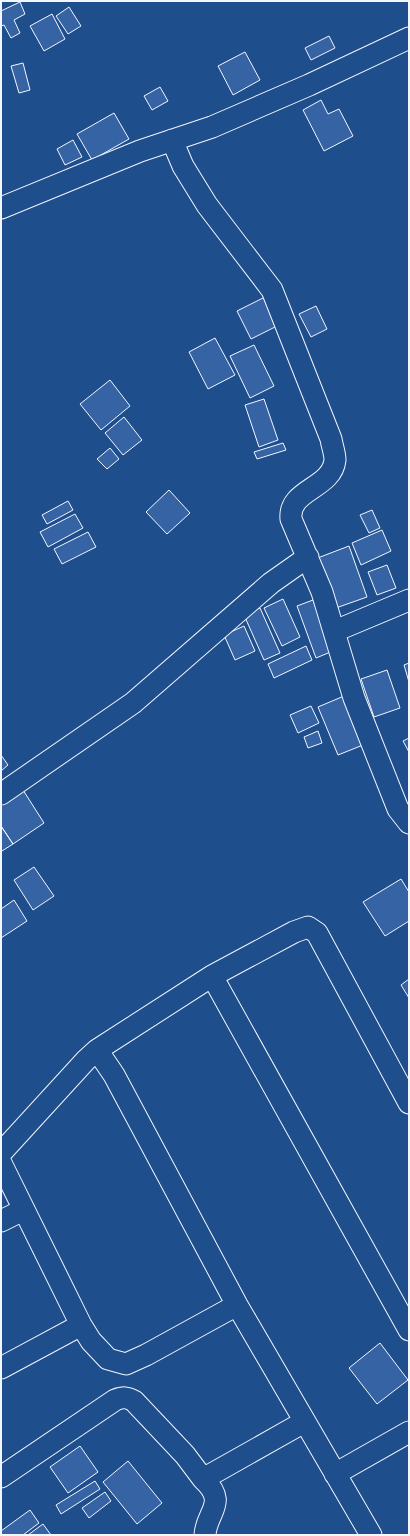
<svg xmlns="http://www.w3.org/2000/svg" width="410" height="1536" viewBox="0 0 410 1536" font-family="'Exo 2',sans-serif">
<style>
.building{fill:#3563a3;stroke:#f2f6ff}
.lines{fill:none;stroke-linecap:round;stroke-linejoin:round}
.minor-casing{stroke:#f2f6ff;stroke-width:23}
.minor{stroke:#1f4e8c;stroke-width:21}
</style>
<rect width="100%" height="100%" fill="#1f4e8c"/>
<path class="building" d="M20 2 25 14 14 20 20 33 11 38 4 25 1 26V11Z
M69 7 81 26 68 34 56 16Z
M52 14 65 39 44 51 30 26Z
M329 36 335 48 311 60 305 48Z
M245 52 260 80 233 95 218 66Z
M23 63 30 90 19 93 11 66Z
M160 87 168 101 152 110 144 96Z
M321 100 328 114 339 109 353 136 324 151 303 110Z
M114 113 129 139 92 160 77 134Z
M73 140 82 157 65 165 57 149Z
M267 296 281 324 251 339 237 311Z
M316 306 327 329 311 337 299 314Z
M215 338 235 375 208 389 189 352Z
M254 345 274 386 250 398 230 356Z
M110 380 130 406 101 430 80 404Z
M264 399 278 440 259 447 245 405Z
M124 417 142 440 123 455 105 433Z
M283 443 286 450 257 459 254 452Z
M110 448 119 459 107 469 97 459Z
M169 490 190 513 167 534 146 512Z
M68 501 73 510 47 524 42 515Z
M372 510 380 528 369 533 360 515Z
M75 514 83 528 48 547 40 532Z
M382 530 391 551 361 565 352 543Z
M88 532 96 547 62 564 54 549Z
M349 546 367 597 333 609 315 559Z
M387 565 396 588 377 595 368 572Z
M283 599 300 637 282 646 264 608Z
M313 600 333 651 316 658 297 606Z
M260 608 280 653 264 660 244 615Z
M244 626 255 651 235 660 224 635Z
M306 646 312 660 274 678 268 664Z
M409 663V682L404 665Z
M387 670 400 708 374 717 361 679Z
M344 696 363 745 338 755 318 707Z
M311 706 319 723 298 733 290 715Z
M318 731 322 743 308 748 304 737Z
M409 738V752L403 741Z
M1 755 8 765 1 771Z
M23 790 44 823 13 844 1 826V805Z
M1 826 13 844 2 851 1 849Z
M34 867 54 896 33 910 14 880Z
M401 879 409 892V921L385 936 363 902Z
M14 900 27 921 1 938V909Z
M409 979V998L401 985Z
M380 1343 408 1380 377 1404 349 1368Z
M80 1446 98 1472 68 1493 50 1467Z
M128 1461 162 1503 137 1524 103 1482Z
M95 1481 100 1489 61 1514 56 1505Z
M105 1492 111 1501 89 1518 82 1508Z
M30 1510 39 1523 23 1535H1V1531Z
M43 1524 51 1535H28Z"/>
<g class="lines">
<defs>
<path id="minor" d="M172 140 183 166 207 205 272 290 331 439C332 446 335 453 335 460 332 489 288 489 291 519L322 592 354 698 398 809 409 823
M1 208 140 151 212 127 309 85 409 38
M335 631 409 600
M1 794 133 703 271 583 308 557
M212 976 409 1330
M97 1050 212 976 294 932 308 927 317 933 409 1103
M1 1153 86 1060 97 1050 114 1075 237 1305 371 1535
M1 1163 81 1325 91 1341 108 1359 126 1364 146 1355 237 1305
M1 1221 23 1210
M1 1368 81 1325
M335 1474 409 1432
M1 1477 115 1400C123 1397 127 1397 134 1401L185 1455 203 1479 304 1422
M203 1479C229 1503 206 1512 205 1535"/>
</defs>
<use href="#minor" class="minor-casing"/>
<use href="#minor" class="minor"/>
</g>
<rect width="410" height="1536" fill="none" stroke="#f2f6ff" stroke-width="4"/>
</svg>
